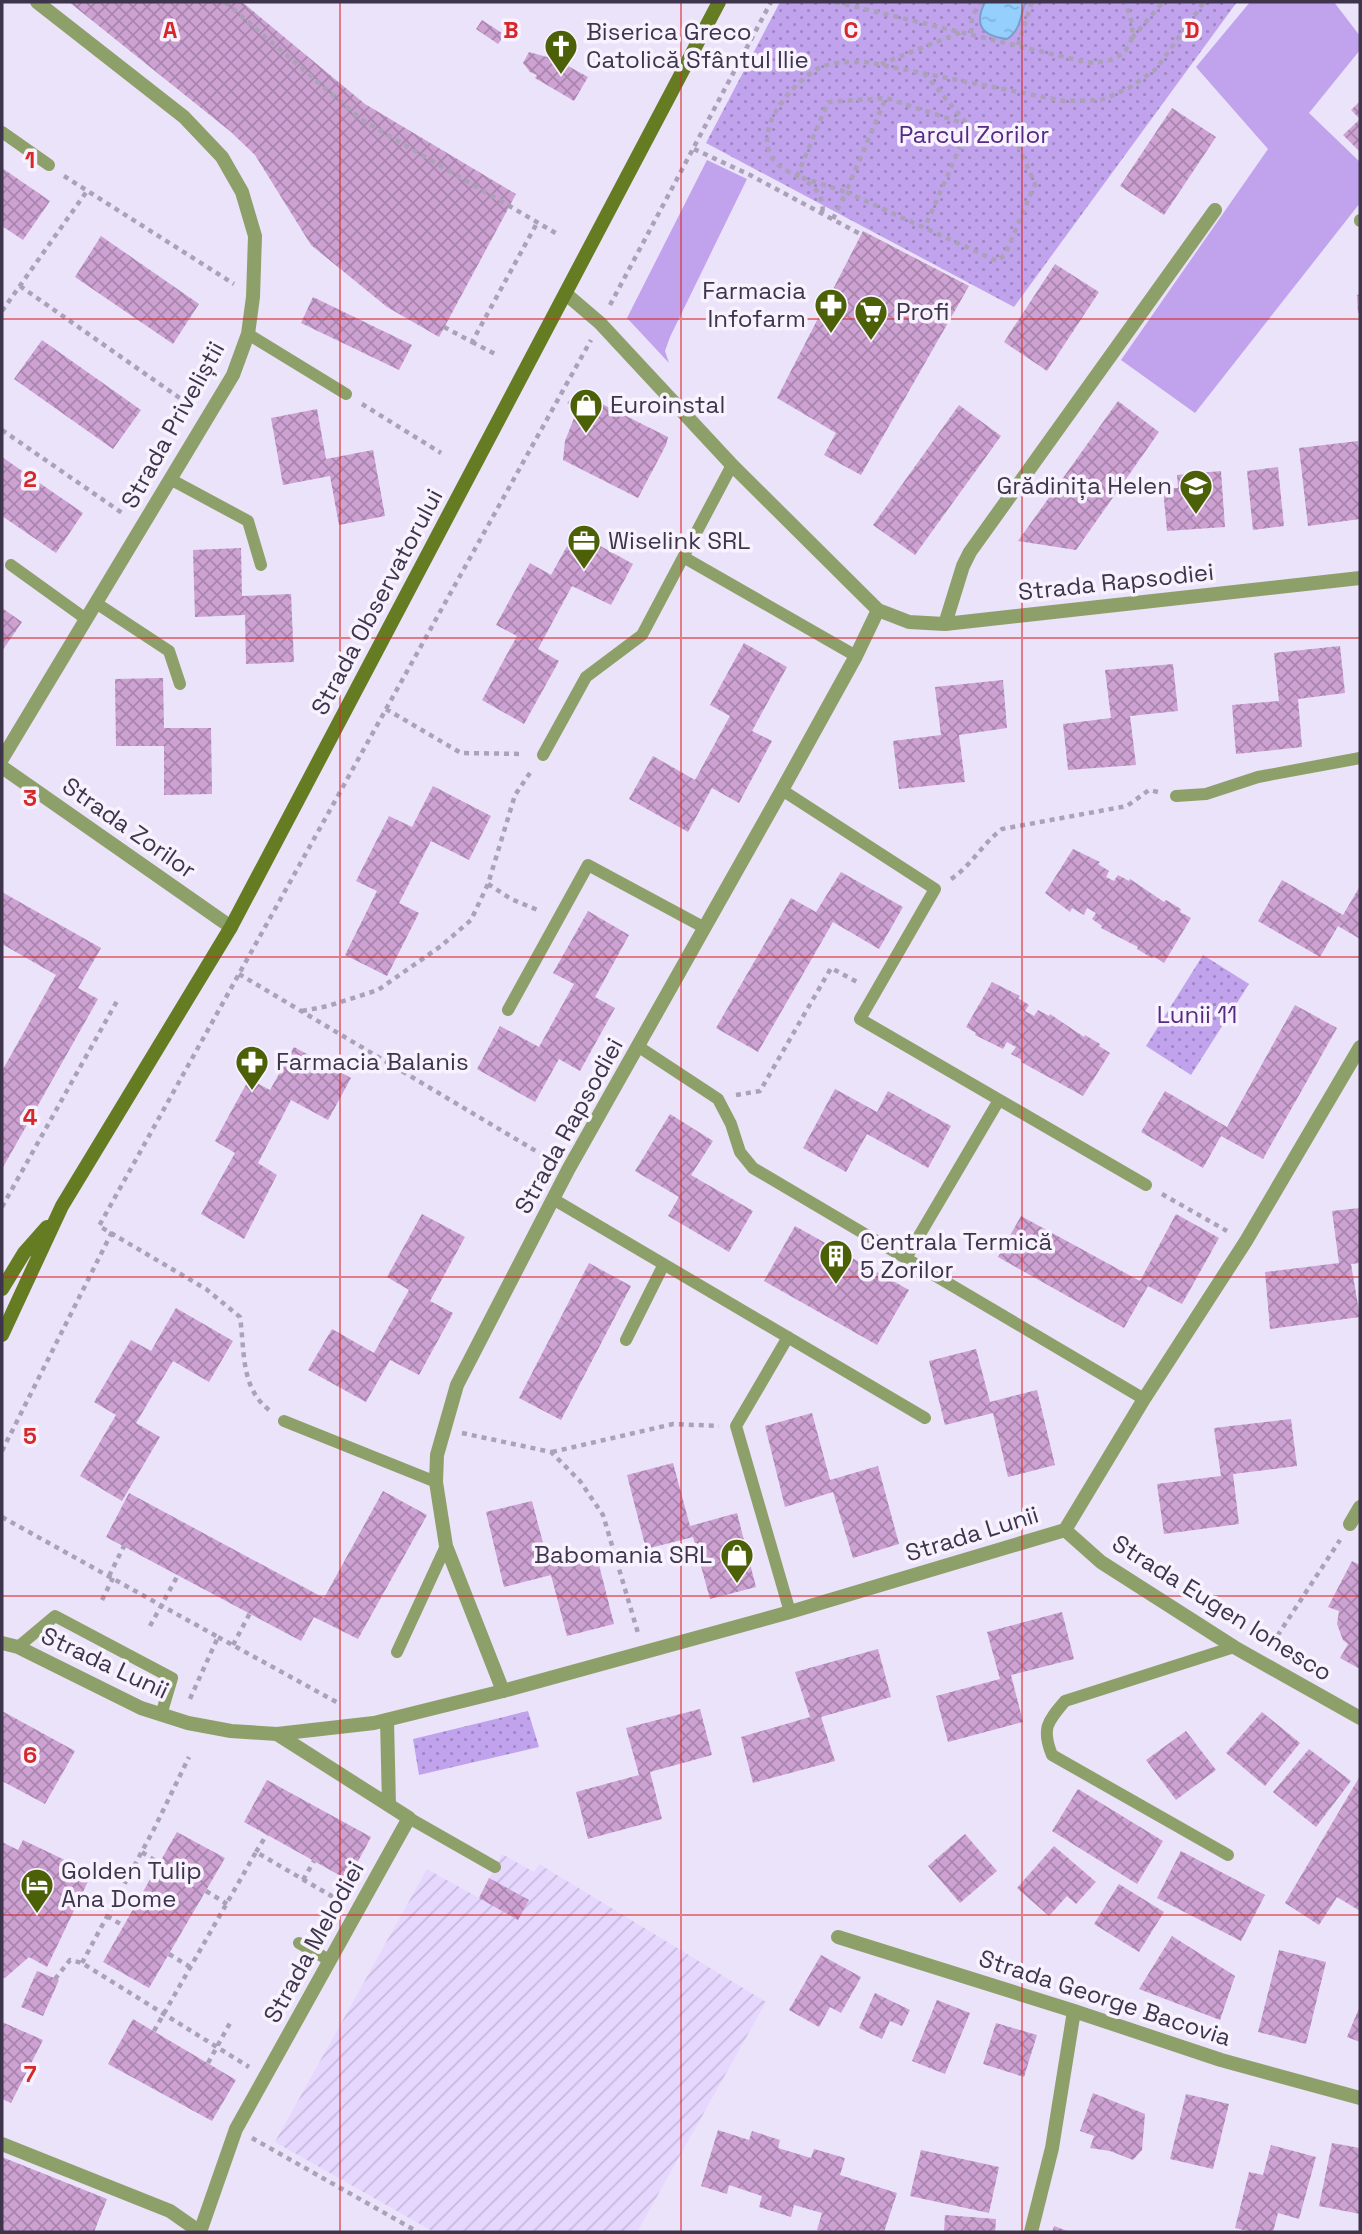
<svg xmlns="http://www.w3.org/2000/svg" width="1362" height="2234" viewBox="0 0 1362 2234" font-family="'Space Grotesk',sans-serif">
<style>
.industrial{fill:url(#industrial-furrows)}
.grass{fill:#c1a3ed}
.park{fill:url(#park-dots)}
.water{fill:url(#water-ripples);stroke:#7aa0c8;stroke-width:2}
.building{fill:url(#building-cross-hatch)}
.lines{fill:none;stroke-linecap:round;stroke-linejoin:round}
.path{stroke:#aba2b9;stroke-width:4.5;stroke-dasharray:5 5;stroke-linecap:butt}
.service{stroke:#8ea06a;stroke-width:12}
.minor{stroke:#8ea06a;stroke-width:14}
.tertiary{stroke:#8ea06a;stroke-width:14}
.secondary{stroke:#657c22;stroke-width:14}
.grid{fill:none;stroke:#d62828;stroke-width:2;stroke-opacity:0.55}
.labels{text-anchor:middle;stroke-width:7;stroke-linejoin:round;paint-order:stroke}
.poi-label{font-size:24px;fill:#3e344b;stroke:#f7f2fe;text-anchor:start}
.park-label{font-size:24px;fill:#552a82;stroke:#f7f2fe}
.street-label{font-size:24px;fill:#3e344b;stroke:#f7f2fe}
.grid-label{font-size:23px;text-anchor:middle;font-weight:bold;fill:#d62828;stroke:#f7f2fe;stroke-width:7;stroke-linejoin:round;paint-order:stroke}
</style>
<defs>
<pattern id="industrial-furrows" width="10" height="10" patternUnits="userSpaceOnUse" patternTransform="scale(1.75)"><rect width="10" height="10" fill="#e6d7fe"/><path d="M-1 1l2-2M0 10L10 0M9 11l2-2" fill="none" stroke="#c6b9db"/></pattern>
<pattern id="park-dots" width="8" height="8" patternUnits="userSpaceOnUse" patternTransform="scale(1.75)"><rect width="8" height="8" fill="#c1a3ed"/><path d="M2 2h.1M6 6h.1" fill="none" stroke="#9e86c2" stroke-width="1.8" stroke-linecap="round"/></pattern>
<pattern id="water-ripples" width="26" height="14" patternUnits="userSpaceOnUse" patternTransform="scale(1.75)"><rect width="26" height="14" fill="#94cffe"/><path d="M2 4q2-2 4 0t4 0M15 11q2-2 4 0t4 0" fill="none" stroke="#81b2db"/></pattern>
<pattern id="building-cross-hatch" width="8" height="8" patternUnits="userSpaceOnUse" patternTransform="scale(1.75)"><rect width="8" height="8" fill="#cda2d3"/><path d="M0 0l8 8M0 8l8-8" fill="none" stroke="#a885ad"/></pattern>
</defs>
<rect width="100%" height="100%" fill="#ebe3fa"/>
<path class="industrial" d="M502 1854 534 1872 539 1864 766 2002 637 2232H434L275 2142 427 1869 479 1898Z"/>
<path class="grass" d="M1250 2H1334L1360 36V50L1309 113 1360 162V203L1195 413 1121 360 1268 149 1196 67Z
M707 160 747 179 670 337 665 351 669 363 627 318Z"/>
<path class="park" d="M780 2H1237L1014 307 706 143Z
M1203 955 1249 984 1191 1075 1146 1046Z
M528 1711 539 1747 419 1775 413 1739Z"/>
<path class="water" d="M985 2H1025C1021 16 1020 31 1007 39 983 36 973 26 985 2Z"/>
<path class="building" d="M69 2H242L365 104 516 194 439 337 387 307 311 245 255 155 231 132Z
M482 20 505 35 498 44 476 29Z
M529 52 547 57 548 55 588 77 574 101 535 78 537 75 530 72 523 63Z
M1360 101V152L1343 135 1360 119 1351 110Z
M1172 108 1216 137 1164 215 1120 186Z
M2 168 50 201 23 240 2 226Z
M863 231 969 286 861 475 824 455 836 433 777 398Z
M101 236 199 304 173 344 75 277Z
M1055 264 1099 292 1047 371 1004 342Z
M1360 294V313H1358L1357 295Z
M313 297 412 345 399 370 301 323Z
M42 340 141 410 113 449 14 379Z
M578 392 668 437 666 445 638 498 563 460 565 441 578 408 567 403Z
M1118 401 1159 432 1076 550 1018 541Z
M959 405 1001 436 915 555 873 525Z
M317 409 326 459 373 450 385 516 339 525 330 476 283 485 271 418Z
M1358 441 1360 461V519L1308 526 1299 448Z
M2 457 83 513 56 553 2 516Z
M1278 467 1284 526 1253 530 1247 471Z
M1221 471 1225 527 1167 531 1163 489 1178 488 1177 475Z
M575 532 633 564 611 605 572 586 538 649 559 661 524 724 482 700 517 636 496 625 530 563 551 575Z
M241 548 242 596 291 594 294 662 246 664 245 615 195 617 193 550Z
M2 608 22 622 2 651Z
M744 643 787 667 752 731 772 741 739 803 712 788 688 832 629 799 653 756 695 780 730 716 710 705Z
M1340 646 1345 693 1298 699 1302 747 1236 754 1232 705 1279 701 1274 653Z
M1173 664 1178 711 1130 716 1136 765 1068 770 1063 724 1111 718 1105 670Z
M163 678 164 728H211L212 794 164 795V746H116L115 679Z
M1003 680 1007 728 959 735 965 782 899 789 893 741 941 735 935 687Z
M433 786 491 816 469 860 431 841 399 903 419 913 387 976 345 955 377 891 356 881 389 816 412 827Z
M1073 849 1100 862 1098 864 1109 871 1106 877 1114 881 1118 875 1129 881 1130 879 1164 902 1166 900 1181 909 1180 912 1191 918 1164 963 1153 956 1152 958 1137 949 1138 947 1101 928 1102 926 1092 919 1096 913 1087 908 1084 915 1072 908 1070 912 1045 893Z
M841 872 903 907 879 949 833 922 758 1052 716 1028 791 898 816 912Z
M1282 880 1343 915 1360 886V939L1338 926 1320 957 1258 921Z
M2 892 101 948 78 988 98 999 2 1169V1071L56 975 2 944Z
M588 911 629 935 595 997 615 1008 580 1071 559 1059 535 1102 477 1069 500 1026 539 1047 574 984 553 973Z
M992 982 1020 996 1018 998 1029 1005 1025 1011 1034 1016 1038 1010 1049 1016 1050 1014 1084 1037 1085 1035 1100 1044 1099 1046 1110 1053 1083 1096 1021 1062 1022 1060 1011 1054 1016 1047 1007 1042 1003 1049 975 1035 976 1033 966 1027Z
M1295 1005 1337 1028 1263 1159 1221 1136 1203 1168 1141 1132 1165 1091 1227 1127Z
M294 1047 351 1078 328 1120 291 1100 258 1163 277 1175 244 1239 201 1214 235 1153 215 1141 249 1079 270 1090Z
M835 1089 877 1112 888 1091 951 1126 928 1168 867 1134 846 1172 803 1148Z
M670 1114 713 1141 691 1175 753 1211 729 1252 668 1216 679 1197 635 1171Z
M1360 1208V1263L1351 1264 1360 1317 1270 1329 1265 1272 1339 1263 1332 1211Z
M422 1214 465 1237 430 1301 453 1313 419 1375 390 1360 366 1402 308 1370 332 1329 374 1353 409 1290 387 1277Z
M1176 1214 1219 1238 1182 1304 1148 1286 1124 1328 998 1257 1021 1216 1140 1281Z
M795 1226 909 1290 877 1345 764 1281Z
M589 1263 631 1286 561 1420 519 1398Z
M176 1308 233 1341 209 1382 173 1361 136 1423 160 1437 122 1501 80 1476 116 1415 94 1402 131 1340 151 1351Z
M976 1349 990 1402 1037 1390 1055 1465 1008 1477 993 1413 945 1425 929 1361Z
M812 1413 830 1480 878 1466 899 1544 853 1558 833 1492 785 1507 765 1426Z
M1291 1419 1297 1466 1233 1474 1239 1524 1164 1534 1157 1484 1221 1476 1214 1428Z
M673 1463 690 1526 737 1513 756 1587 710 1599 693 1537 646 1549 627 1475Z
M383 1491 427 1515 358 1639 314 1617 301 1641 106 1537 129 1493 324 1598Z
M532 1501 548 1562 595 1549 614 1624 567 1636 551 1575 504 1587 486 1512Z
M1352 1561 1360 1565V1669L1340 1658 1348 1644 1343 1640 1337 1624 1339 1611 1328 1607Z
M1062 1612 1074 1659 1011 1675 1023 1722 948 1742 936 1696 1000 1679 987 1632Z
M878 1649 891 1697 821 1717 835 1761 753 1783 741 1737 810 1717 795 1672Z
M700 1709 712 1755 650 1772 662 1819 588 1839 576 1792 639 1775 626 1728Z
M2 1711 75 1751 45 1804 2 1781Z
M1262 1712 1300 1743 1265 1786 1226 1753Z
M1186 1731 1216 1770 1176 1800 1146 1760Z
M1309 1749 1351 1781 1316 1827 1273 1792Z
M1360 1776V1911L1337 1897 1319 1925 1285 1903Z
M267 1780 371 1837 348 1880 244 1822Z
M1078 1789 1163 1841 1137 1884 1052 1831Z
M177 1832 225 1858 149 1988 103 1962Z
M965 1834 997 1871 960 1903 928 1866Z
M23 1840 92 1873 47 1967 29 1957 5 1978 2 1977V1842L18 1850Z
M1054 1846 1096 1882 1076 1904 1067 1896 1049 1916 1017 1888Z
M1181 1851 1265 1895 1241 1941 1157 1898Z
M489 1878 529 1900 518 1920 479 1898Z
M1119 1884 1164 1912 1139 1952 1094 1924Z
M1172 1936 1235 1976 1220 2020 1139 1989Z
M1279 1950 1326 1962 1306 2044 1258 2032Z
M821 1955 861 1977 841 2013 830 2007 819 2027 789 2010Z
M37 1971 59 1980 43 2016 21 2007Z
M875 1993 910 2010 902 2026 890 2021 882 2039 859 2028Z
M937 2000 970 2013 945 2074 912 2061Z
M1360 2006V2042L1347 2037Z
M133 2019 236 2080 212 2121 108 2064Z
M2 2022 43 2040 11 2103 2 2099Z
M996 2023 1037 2035 1024 2077 983 2064Z
M1093 2093 1145 2114 1142 2150 1133 2160 1110 2151 1090 2148 1094 2136 1080 2131Z
M1186 2094 1229 2104 1213 2169 1170 2159Z
M718 2130 749 2140 752 2131 780 2140 778 2148 811 2158 814 2149 845 2158 840 2175 897 2193 884 2232H824L817 2230 822 2213 794 2205 791 2217 759 2207 762 2196 729 2185 727 2194 701 2186Z
M1332 2143 1360 2148V2214L1319 2206Z
M1271 2145 1316 2157 1299 2219 1278 2213 1273 2232H1252L1235 2228 1249 2172 1263 2175Z
M921 2150 999 2167 989 2213 910 2196Z
M2 2157 107 2199 94 2232H2Z
M945 2215 996 2219 995 2232H944Z
M1054 2226 1070 2232H1052Z"/>
<g class="lines">
<path class="path" d="M225 2 362 120 559 235
M835 2 1085 62C1127 66 1144 39 1124 2
M971 33 972 17 980 2
M1132 38 1163 2
M1018 45 1032 2
M881 64 964 31
M924 73 969 126 925 227
M694 149 750 175 862 235
M64 176 234 284
M799 177C790 173 779 167 773 159 752 129 792 84 817 69 832 61 849 62 866 62L1064 101 1101 100 1129 88 1156 69 1204 2
M807 182C817 189 825 200 822 213
M833 219 846 192 997 261 1005 255 1035 184 1017 143 996 134 886 98 846 192 797 176 828 102 886 98
M20 286 191 406
M610 305 771 2
M2 311 87 191
M444 327 472 342 537 223
M472 342 495 354
M362 404 441 453
M2 430 125 515
M386 709 461 753 524 754
M951 879C971 866 982 844 1002 829L1127 806 1149 790 1158 792
M488 884 511 899 540 911
M239 974 551 1160
M302 1011 328 1006 378 990 441 946 471 920 488 884 515 795 532 770
M736 1095 760 1091 831 968 859 983
M1162 1194 1227 1231
M2 1207 117 1001
M269 1410C240 1387 245 1351 240 1317L206 1289 99 1226 591 340
M462 1433 551 1452 580 1481 603 1515 638 1633
M2 1451 112 1232
M552 1452 673 1424 719 1426
M2 1517 218 1637 189 1701
M109 1576 124 1546
M102 1600 113 1578
M150 1626 178 1575
M218 1637 340 1704
M1272 1644 1340 1540
M233 1645 250 1613
M142 1852 160 1864
M256 1852 267 1834
M303 1880 314 1861
M206 1891 227 1904
M107 1916 124 1926
M169 1954 190 1967
M82 1963 154 1829 189 1757
M55 1979 70 1960 82 1963 249 2067
M154 2031 256 1852 340 1901
M208 2063 230 2023
M252 2138 418 2232"/>
<path class="service" d="M2 132 49 165
M1360 221V220
M248 334 346 394
M170 479 248 521 261 565
M685 558 856 656
M11 565 86 619
M96 603 169 651 180 684
M543 755 586 677 642 635 732 465
M782 790 935 889 860 1019 1146 1185
M1176 796 1206 794 1258 777 1360 758
M508 1010 588 865 705 928
M639 1047 718 1099 731 1124 740 1152 753 1168 1144 1399
M553 1199 925 1418
M906 1258 999 1100
M788 1337 736 1426 790 1612
M626 1340 664 1264
M284 1421 436 1482
M18 1647 55 1616 172 1678 161 1715
M397 1652 446 1546
M409 1818 495 1867
M1228 1855 1052 1755C1041 1728 1048 1721 1065 1701L1234 1647
M299 1943 329 1960"/>
<path class="minor" d="M566 294 600 323 732 465 878 610 909 622 945 624 1360 578
M945 624 963 566 970 552 1215 210
M2 759 233 375 248 334 253 297 255 236 242 192 222 157 184 117 37 2
M2 767 231 927
M1350 1524 1360 1507
M1065 1530 1144 1399 1246 1241 1360 1047
M503 1691 446 1546 436 1482 437 1455 457 1385 568 1170 782 790 856 656 878 610
M387 1720 389 1805
M838 1937 1074 2011 1221 2060 1360 2098
M2 2144 170 2211 200 2232
M200 2232 236 2129 409 1818 277 1734
M1031 2232 1052 2148 1074 2011"/>
<path class="tertiary" d="M2 1643 18 1647 141 1708 188 1723 231 1731 277 1734 374 1723 503 1691 790 1612 1065 1530 1101 1562 1234 1647 1360 1718"/>
<path class="secondary" d="M2 1289 24 1253 47 1227
M2 1335 62 1206 231 927 719 2"/>
</g>
<path class="grid" d="M340 2V2232M681 2V2232M1022 2V2232M2 319H1360M2 638H1360M2 957H1360M2 1277H1360M2 1596H1360M2 1915H1360"/>
<defs>
<symbol id="church-pin" viewBox="-11 -11 22 30"><path d="M0 17L-7.5 6A9.5 9.5 0 1 1 7.5 6Z" fill="#4c6007" stroke="#f7f2fe"/><path d="M-1.2-6h2.4v3.5h3.3v2.4h-3.3V6h-2.4V-.1h-3.3v-2.4h3.3Z" fill="#fff"/></symbol>
<symbol id="pharmacy-pin" viewBox="-11 -11 22 30"><path d="M0 17L-7.5 6A9.5 9.5 0 1 1 7.5 6Z" fill="#4c6007" stroke="#f7f2fe"/><path d="M-2-6h4v4h4v4h-4v4h-4v-4h-4v-4h4Z" fill="#fff"/></symbol>
<symbol id="supermarket-pin" viewBox="-11 -11 22 30"><path d="M0 17L-7.5 6A9.5 9.5 0 1 1 7.5 6Z" fill="#4c6007" stroke="#f7f2fe"/><path d="M-6-5.5h2.5l.6 2H6L4.5 2H-2.5L-4.4-4H-6ZM-1.5 3.2a1.3 1.3 0 1 0 .1 0ZM3 3.2a1.3 1.3 0 1 0 .1 0Z" fill="#fff"/></symbol>
<symbol id="shop-pin" viewBox="-11 -11 22 30"><path d="M0 17L-7.5 6A9.5 9.5 0 1 1 7.5 6Z" fill="#4c6007" stroke="#f7f2fe"/><path d="M-5-2.5h2.3a2.7 3.5 0 0 1 5.4 0H5L5.5 6h-11ZM-1.5-2.5h3a1.5 2.3 0 0 0-3 0Z" fill="#fff"/></symbol>
<symbol id="school-pin" viewBox="-11 -11 22 30"><path d="M0 17L-7.5 6A9.5 9.5 0 1 1 7.5 6Z" fill="#4c6007" stroke="#f7f2fe"/><path d="M0-5L7-2L0 1L-7-2ZM-4 1L0 2.5L4 1V4Q0 6-4 4Z" fill="#fff"/></symbol>
<symbol id="office-pin" viewBox="-11 -11 22 30"><path d="M0 17L-7.5 6A9.5 9.5 0 1 1 7.5 6Z" fill="#4c6007" stroke="#f7f2fe"/><path d="M-6-3h4V-5.5h4V-3h4V5H-6ZM-1-4.5V-3h2v-1.5ZM-6 0V1H6V0Z" fill="#fff"/></symbol>
<symbol id="building-pin" viewBox="-11 -11 22 30"><path d="M0 17L-7.5 6A9.5 9.5 0 1 1 7.5 6Z" fill="#4c6007" stroke="#f7f2fe"/><path d="M-4-6H4V6H1V3H-1V6H-4ZM-2.5-4.3h1.7v1.8h-1.7ZM.8-4.3h1.7v1.8H.8ZM-2.5-1h1.7V.8h-1.7ZM.8-1h1.7V.8H.8Z" fill="#fff"/></symbol>
<symbol id="hotel-pin" viewBox="-11 -11 22 30"><path d="M0 17L-7.5 6A9.5 9.5 0 1 1 7.5 6Z" fill="#4c6007" stroke="#f7f2fe"/><path d="M-6-4.5h1.5V1H6V5H4.5V3h-9V5H-6ZM-4 0a1.8 1.8 0 1 1 3.6 0ZM.5 0V-2.5h3Q6-2.5 6 0Z" fill="#fff"/></symbol>
</defs>
<g fill-rule="evenodd">
<use href="#church-pin" x="542" y="27" width="38" height="52"/>
<use href="#pharmacy-pin" x="812" y="286" width="38" height="52"/>
<use href="#supermarket-pin" x="852" y="293" width="38" height="52"/>
<use href="#shop-pin" x="567" y="386" width="38" height="52"/>
<use href="#school-pin" x="1177" y="467" width="38" height="52"/>
<use href="#office-pin" x="565" y="522" width="38" height="52"/>
<use href="#pharmacy-pin" x="233" y="1043" width="38" height="52"/>
<use href="#building-pin" x="817" y="1237" width="38" height="52"/>
<use href="#shop-pin" x="718" y="1536" width="38" height="52"/>
<use href="#hotel-pin" x="18" y="1866" width="38" height="52"/>
</g>
<g class="labels">
<g class="poi-label">
<text x="586" y="40">Biserica Greco<tspan x="586" dy="28">Catolică Sfântul Ilie</tspan></text>
<text x="806" y="299" text-anchor="end">Farmacia<tspan x="806" dy="28">Infofarm</tspan></text>
<text x="896" y="320">Profi</text>
<text x="610" y="413">Euroinstal</text>
<text x="1172" y="494" text-anchor="end">Grădinița Helen</text>
<text x="608" y="549">Wiselink SRL</text>
<text x="276" y="1070">Farmacia Balanis</text>
<text x="860" y="1250">Centrala Termică<tspan x="860" dy="28">5 Zorilor</tspan></text>
<text x="712" y="1563" text-anchor="end">Babomania SRL</text>
<text x="61" y="1879">Golden Tulip<tspan x="61" dy="28">Ana Dome</tspan></text>
</g>
<g class="park-label">
<text x="974" y="143">Parcul Zorilor</text>
<text x="1197" y="1023">Lunii 11</text>
</g>
<g class="street-label">
<text transform="translate(173 425) rotate(-61)" y="8">Strada Priveliștii</text>
<text transform="translate(1116 582) rotate(-6)" y="8">Strada Rapsodiei</text>
<text transform="translate(377 602) rotate(-62)" y="8">Strada Observatorului</text>
<text transform="translate(129 828) rotate(35)" y="8">Strada Zorilor</text>
<text transform="translate(569 1126) rotate(-61)" y="8">Strada Rapsodiei</text>
<text transform="translate(972 1534) rotate(-17)" y="8">Strada Lunii</text>
<text transform="translate(1222 1608) rotate(32)" y="8">Strada Eugen Ionesco</text>
<text transform="translate(105 1663) rotate(25)" y="8">Strada Lunii</text>
<text transform="translate(314 1942) rotate(-61)" y="8">Strada Melodiei</text>
<text transform="translate(1105 1998) rotate(18)" y="8">Strada George Bacovia</text>
</g>
</g>
<g class="grid-label">
<text x="170" y="38">A</text>
<text x="511" y="38">B</text>
<text x="851" y="38">C</text>
<text x="1192" y="38">D</text>
<text x="30" y="168">1</text>
<text x="30" y="487">2</text>
<text x="30" y="806">3</text>
<text x="30" y="1125">4</text>
<text x="30" y="1444">5</text>
<text x="30" y="1763">6</text>
<text x="30" y="2082">7</text>
</g>
<rect width="1362" height="2234" fill="none" stroke="#3e344b" stroke-width="7"/>
</svg>
